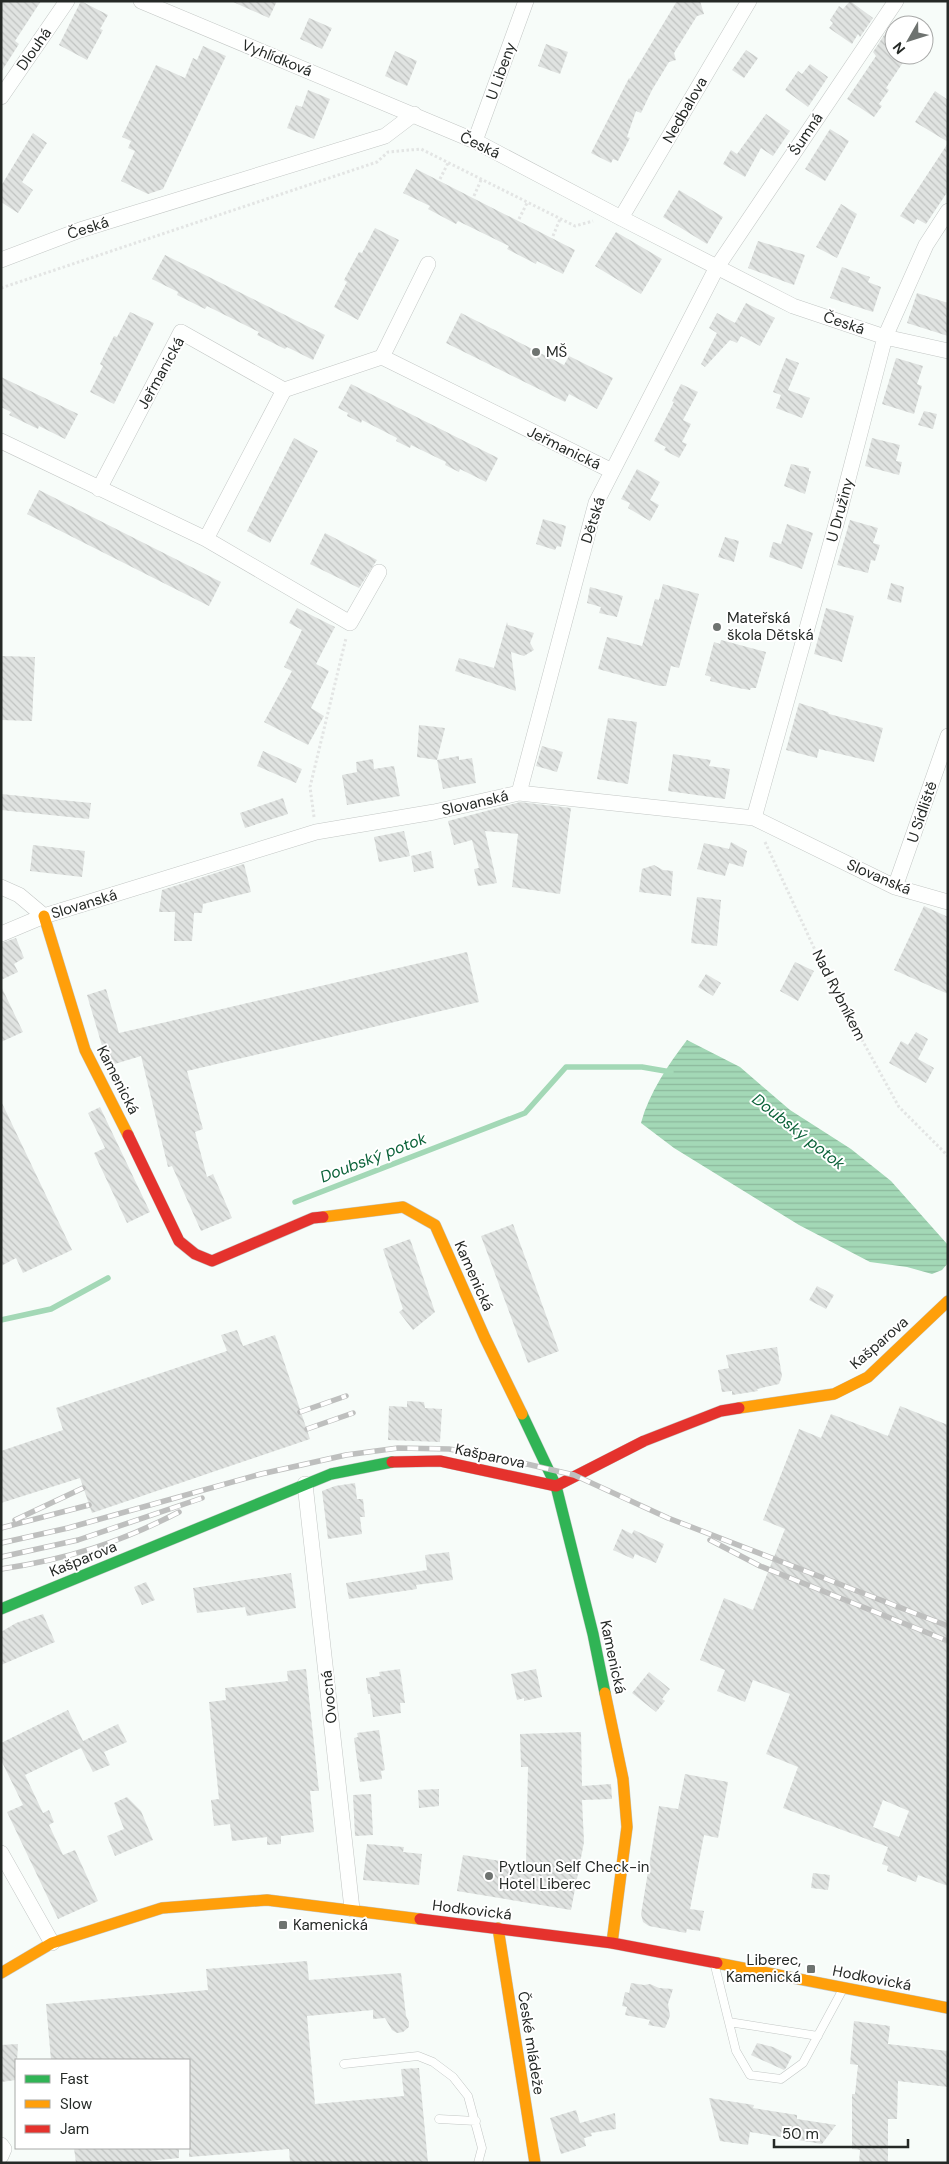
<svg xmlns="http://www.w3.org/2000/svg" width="949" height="2164" viewBox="0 0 949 2164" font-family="'DM Sans',sans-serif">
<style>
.water{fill:url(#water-rules)}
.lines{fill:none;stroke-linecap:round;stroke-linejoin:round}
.stream{stroke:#a3d8b6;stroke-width:5.5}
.building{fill:url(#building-back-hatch);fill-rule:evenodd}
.lane-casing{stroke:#c3c7c5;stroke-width:9}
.street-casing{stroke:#c3c7c5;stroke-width:16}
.fast-casing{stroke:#c3c7c5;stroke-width:12}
.slow-casing{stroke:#c3c7c5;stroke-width:12}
.jam-casing{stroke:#c3c7c5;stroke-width:12}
.path{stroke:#e3e5e4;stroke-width:3;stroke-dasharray:2.5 2.5;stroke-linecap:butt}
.lane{stroke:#fefffe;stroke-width:8}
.street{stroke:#fefffe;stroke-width:15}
.fast{stroke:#30b455;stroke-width:11}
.slow{stroke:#ff9f0a;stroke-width:11}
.jam{stroke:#e5322d;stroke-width:11}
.rail-casing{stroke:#bebfbe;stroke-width:5.5}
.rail{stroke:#fff;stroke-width:4;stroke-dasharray:11;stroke-linecap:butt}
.poi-dot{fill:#6e7370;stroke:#fff;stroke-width:2}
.labels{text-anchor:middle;stroke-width:4;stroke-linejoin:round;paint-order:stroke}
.street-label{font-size:15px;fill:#252926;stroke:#fff}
.poi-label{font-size:15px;fill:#252926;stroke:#fff;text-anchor:start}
.water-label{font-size:16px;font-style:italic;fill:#0b6239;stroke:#fff}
</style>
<defs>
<pattern id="water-rules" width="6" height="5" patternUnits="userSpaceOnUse" patternTransform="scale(1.25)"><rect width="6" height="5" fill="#a3d8b6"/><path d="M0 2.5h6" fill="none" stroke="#8cb99c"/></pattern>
<pattern id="building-back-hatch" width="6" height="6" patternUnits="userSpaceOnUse" patternTransform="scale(1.25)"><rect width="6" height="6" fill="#e0e3e1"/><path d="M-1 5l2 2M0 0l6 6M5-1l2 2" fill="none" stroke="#c0c3c1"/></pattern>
</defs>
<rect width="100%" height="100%" fill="#f7fcf9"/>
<path class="water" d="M687 1040 740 1067 790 1110 851 1149 891 1181 948 1245V1263L942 1270 932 1274 907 1267 870 1262 799 1225 674 1148 641 1123C649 1093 668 1065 687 1040Z"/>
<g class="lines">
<path class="stream" d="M295 1202 525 1113 566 1067H642L671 1072
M1 1320 51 1309 108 1278"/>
</g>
<path class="building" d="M1 1H41L15 41 19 44 1 72Z
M81 1 108 15 100 29 103 30 87 60 59 45Z
M231 1H277L269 18Z
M677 1H700L704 14 697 16 674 53 676 60 669 62 652 90 641 113 636 111 627 137 630 138 618 161 613 159 611 163 591 153 629 78 630 79Z
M850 1 873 18 860 37 858 34 852 44 829 28 833 23 830 20 839 6 843 9Z
M309 18 332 28 322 49 300 39Z
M888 29 894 33V55H908L886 88 889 90 879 104 882 106 874 117 847 99 876 56 873 52Z
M546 44 568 52 560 74 538 66Z
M203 46 226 56 163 189 148 194 121 181 135 151 128 148 131 141 122 137 156 65 185 78 193 58 197 60Z
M746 50 758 58 744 78 732 70Z
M395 51 417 61 407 86 385 76Z
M810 64 828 77 808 107 785 90 798 71 802 74Z
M308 90 330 99 314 139 287 128 296 105 302 107Z
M935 91 948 100V142L915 122Z
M766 114 790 131 773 156 761 148 745 177 723 164 731 150 737 154Z
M830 129 849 141 825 181 805 169Z
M33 133 47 143 22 182 33 190 18 213 1 202V186Z
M948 143V191L926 224 917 219 914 224 900 216Z
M416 169 575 250 563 274 537 261 536 264 507 249 509 246 458 221 456 224 428 209 430 206 403 193Z
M679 190 723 217 707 244 663 217Z
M841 204 857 214 837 258 816 247Z
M375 228 399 240 358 320 334 307 347 282 344 280 359 252 362 253Z
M616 232 662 259 641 294 595 266Z
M758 241 805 255 794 285 748 268Z
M165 255 325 335 313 360 287 347 285 349 257 335 259 332 207 306 205 309 177 295 178 292 152 279Z
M842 267 870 277 868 282 881 287 873 312 830 298Z
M917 293 948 303V336L907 323Z
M746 303 775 318 760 346 741 336 737 343 730 340 705 367 701 364 717 333 709 328 717 313 735 323Z
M130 312 154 323 114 404 90 392 103 366 100 364 114 336 117 337Z
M461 313 564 365 569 356 613 378 597 409 569 394 565 402 446 343Z
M786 358 799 363 788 390 810 398 802 418 776 408 781 395 773 392Z
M896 358 923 366 917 384 922 386 914 414 882 404Z
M1 377 78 414 65 439 39 426 38 429 9 415 11 412 1 407Z
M351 384 498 458 486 482 460 469 459 472 445 465 446 462 411 445 410 448 396 441 397 438 362 420 361 423 347 416 348 413 338 408Z
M681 384 698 392 683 420 691 424 682 442 687 444 679 458 664 450 666 447 654 441 674 402 672 401Z
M924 411 937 414 933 429 918 425Z
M294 438 318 451 270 543 247 531Z
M872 438 900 445 896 461 902 462 899 475 865 466Z
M791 464 809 468V471H811L805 494 784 486Z
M637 469 660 482 650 500 659 505 650 521 628 508 630 503 621 499Z
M39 490 221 582 209 606 27 514Z
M543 519 566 526 561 547 557 546 555 550 536 544Z
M850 520 878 528 873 543 880 545 875 561 871 560 868 573 837 565Z
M787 524 813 533 802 569 769 557 773 542 781 544Z
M325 533 377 560 359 588 310 564Z
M725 537 739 541 734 562 718 557Z
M891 583 904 587 901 603 887 599Z
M663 584 699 594 679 668 671 666 666 686H660L598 669 607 637 642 646 655 599 659 600Z
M590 587 623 596 617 617 599 613 601 607 587 603Z
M297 608 335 627 316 664 329 671 311 708 324 716 308 745 264 722 292 671 284 667 302 630 289 623Z
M826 608 854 616 842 662 814 654Z
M507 622 508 625 534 633 530 643 534 650 524 656 511 652 516 691 455 671 459 658 494 668Z
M721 640 766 652 756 688H751L750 690 738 688 710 681 711 677 705 675 714 642 720 644Z
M1 656 35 657 32 721 1 720Z
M799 703 828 712 829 714 883 728 874 762 819 749 817 758 786 750Z
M608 718 637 722 628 784 597 779Z
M419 725 445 728 437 760 417 757Z
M542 746 563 752 557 772 536 766Z
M263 751 302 769 296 783 257 766Z
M673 754 711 760 709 766 730 769 725 799 668 791Z
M459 756V760L472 758 476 783 443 789 437 760Z
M373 759 374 769 394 766 400 796 347 805 342 775 357 772 356 762Z
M1 794 91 803 89 819 1 810Z
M283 798 288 814 245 828 240 813Z
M520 802 571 808 560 894 512 887 518 834 485 831 497 883 478 886 474 869 479 868 472 840 454 845 448 821Z
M404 831 410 856 379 862 374 837Z
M731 842 747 851 743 867 729 863 725 876 697 869 704 843 729 849Z
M33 845 85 851 82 877 30 871Z
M431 851 434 868 414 872 411 856Z
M244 864 251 892 203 904 202 913H194L192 941H174L175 912H159L162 890Z
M654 865 663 870 673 871 671 896 639 892 642 869Z
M697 897 721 900 717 946 691 943Z
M924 906 948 917V994L894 970Z
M16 938 24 958 14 964 18 972 1 980V943Z
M467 952 479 1002 187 1071 203 1129 195 1132 207 1177 213 1174 232 1218 201 1231 172 1166 168 1167 141 1056 108 1066 87 995 106 989 119 1033Z
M795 962 814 971 798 1001 780 991Z
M706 974 721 983 713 996 698 987Z
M1 986 23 1032 1 1042Z
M916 1032 928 1039 918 1059 934 1068 926 1083 889 1063 901 1041 908 1045Z
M1 1101 72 1250 23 1273 16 1258 1 1266Z
M100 1107 150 1212 127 1223 94 1153 105 1148 88 1113Z
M513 1224 559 1351 528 1363 481 1236Z
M410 1239 435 1312 413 1330 399 1312 403 1309 383 1249Z
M817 1286 834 1295 826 1309 809 1300Z
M237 1330 243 1346 275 1335 310 1439 92 1513 80 1478 1 1503V1451L63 1430 56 1408 227 1351 221 1335Z
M777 1347 782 1376 779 1384 757 1389 758 1391 732 1395V1391L722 1392 718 1370 729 1368 726 1355Z
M407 1401 424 1402 425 1408 442 1409 440 1442 388 1440 389 1406 407 1407Z
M900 1406 948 1425V1886L918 1875 916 1882 887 1871 888 1866 882 1864 888 1847 783 1808 798 1767 766 1754 790 1694 753 1680 745 1702 717 1691 725 1670 700 1660 724 1598 753 1610 785 1529 763 1520 799 1429 821 1438 831 1414 888 1436ZM883 1800 909 1811 899 1837 873 1827Z
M355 1483 357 1499H363L365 1517H360L362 1534 328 1539 322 1491 335 1486Z
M622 1529 632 1534 634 1530 664 1544 656 1563 635 1554 633 1559 613 1550Z
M449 1552 453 1580 416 1585 417 1589 349 1599 346 1583 427 1570 425 1555Z
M291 1573 296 1608 247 1616 245 1607 197 1613 193 1588Z
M146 1582 155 1600 142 1605 134 1587Z
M43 1614 55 1642 1 1665V1632L16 1623Z
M306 1669 319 1791H310L314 1832 281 1836V1844L267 1845V1837L232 1841 230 1824 214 1826 211 1800 219 1799 209 1702 226 1700 225 1688 288 1681 287 1671Z
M400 1669 405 1703H400L401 1713 373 1717 370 1694H368L366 1678 380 1676 379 1672Z
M536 1669 542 1697 524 1701V1698L517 1700 511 1674Z
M649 1672 670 1689 662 1699 665 1701 656 1712 632 1693Z
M68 1710 83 1741 118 1724 127 1742 104 1752 110 1765 93 1772 81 1748 25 1775 43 1813 49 1810 54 1822 49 1825 63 1855 75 1850 98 1901 58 1919 7 1812 23 1805 1 1760V1743Z
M379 1730 385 1770 381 1771 382 1779 360 1782 354 1738 358 1737 357 1733Z
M581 1732 582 1786 611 1784 612 1799 582 1800 584 1842 571 1910 457 1891 463 1855 526 1865 528 1767H521L520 1734Z
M685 1774 728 1782 718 1838 704 1835 690 1909 704 1911 700 1931 687 1929 686 1933 649 1926 643 1922 641 1914 659 1806 678 1809Z
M439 1789V1806L419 1808 418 1790Z
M371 1794 373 1835 355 1836 353 1795Z
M127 1797 141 1811 153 1840 115 1856 107 1836 124 1829 114 1803Z
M367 1844 404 1847 403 1852 422 1854 419 1885 363 1880Z
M813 1873 830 1875 828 1890 811 1888Z
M307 1961 309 1980 401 1973 406 2016 409 2022V2027L403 2032 397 2033 392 2030 385 2018 373 2019V2010L307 2016 315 2104 404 2096 401 2069 419 2068 428 2163H290L289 2149 189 2157V2060H51L46 2004 208 1990 206 1969Z
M631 1983 644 1985 650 1984 659 1988 673 1989 668 2004 670 2016 665 2028 648 2025 650 2020 625 2015 627 2007 622 2006 625 1992 629 1993Z
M854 2021 890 2026 888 2044 948 2051V2087L898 2081 897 2119H888V2163H859L860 2150 852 2149V2094H855L858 2065 850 2064Z
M757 2043 773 2047 792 2056 786 2068 784 2070 751 2055Z
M18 2044 16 2080 1 2082V2045Z
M709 2098 754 2105 753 2108 797 2115V2119L836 2125 822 2144 750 2132 748 2145 720 2141Z
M576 2110 580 2123 615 2113 616 2129 591 2133 592 2136 584 2138 586 2146 561 2154 550 2118Z
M74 2148H179V2158L128 2163H76Z"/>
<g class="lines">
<defs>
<path id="lane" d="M715 1966 736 2051 750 2075 781 2079 803 2063 843 1989
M729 2022 818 2036
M344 2064 418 2056 433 2062 453 2077 468 2096 482 2148 478 2163
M439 2119 476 2121"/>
<path id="street" d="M141 1 475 141 621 218 793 306 885 337 948 351
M1 97 67 1
M475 141 526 1
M621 218 749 1
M1 260 80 230 385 136 414 114
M382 357 428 264
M1 441 206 539 284 390 382 357 612 471
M99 489 181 332 284 390
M206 539 350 623 379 572
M519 793 596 503 717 267 896 1
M754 818 840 510 885 337 926 245 948 211
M1 887 19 895 44 916
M895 887 948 736
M1 934 44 916 316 832 434 812 519 793 754 818 895 887 948 902
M305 1484 352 1909
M1 1853 52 1943
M1 2145 4 2149 1 2156"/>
<path id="fast" d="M522 1414 556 1486 593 1634 605 1693
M1 1609 331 1474 392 1462"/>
<path id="slow" d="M44 916 85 1050 128 1135
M323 1217 403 1207 435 1225 485 1338 522 1414
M739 1408 834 1394 868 1377 948 1301
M605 1693 623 1779 627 1827 612 1943
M498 1928 535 2163
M717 1963 948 2008
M1 1973 52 1943 162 1908 267 1900 420 1919"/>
<path id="jam" d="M128 1135 179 1241 195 1254 212 1261 313 1218 323 1217
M392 1462 440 1461 556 1486 644 1441 721 1411 739 1408
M420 1919 612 1943 717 1963"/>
</defs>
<use href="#lane" class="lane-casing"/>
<use href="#street" class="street-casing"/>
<use href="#fast" class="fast-casing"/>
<use href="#slow" class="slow-casing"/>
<use href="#jam" class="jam-casing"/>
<path class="path" d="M440 179 448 163
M474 196 481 180
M519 219 527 203
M553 236 560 219
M1 288 377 162 388 152 421 149 575 226 593 221
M314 817 310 787 346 638
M765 842 828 978 899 1107 948 1156"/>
<use href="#lane" class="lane"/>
<use href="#street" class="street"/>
<use href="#fast" class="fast"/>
<use href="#slow" class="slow"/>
<use href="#jam" class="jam"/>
<defs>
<path id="rail" d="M300 1412 346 1396
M307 1429 353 1413
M15 1520 83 1488
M1 1528 89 1505
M710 1540 760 1566 948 1641
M1 1543 68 1528 261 1474 346 1455 398 1448 449 1449 501 1458 574 1475 668 1518 948 1626
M1 1557 78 1540 202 1498
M1 1569C68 1559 119 1543 179 1512"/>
</defs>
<use href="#rail" class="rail-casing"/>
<use href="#rail" class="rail"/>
</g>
<g class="poi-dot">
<circle cx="536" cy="352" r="5"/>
<circle cx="717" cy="627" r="5"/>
<circle cx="489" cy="1876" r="5"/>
<rect x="278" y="1920" width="10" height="10" rx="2.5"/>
<rect x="806" y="1964" width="10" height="10" rx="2.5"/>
</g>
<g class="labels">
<g class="street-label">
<text transform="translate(34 49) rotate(-55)" y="5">Dlouhá</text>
<text transform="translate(277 58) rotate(22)" y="5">Vyhlídková</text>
<text transform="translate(501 71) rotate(-70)" y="5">U Libeny</text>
<text transform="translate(685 110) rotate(-60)" y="5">Nedbalova</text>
<text transform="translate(806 134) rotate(-56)" y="5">Šumná</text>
<text transform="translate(480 145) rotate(26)" y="5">Česká</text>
<text transform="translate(88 228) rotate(-18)" y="5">Česká</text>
<text transform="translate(844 323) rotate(19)" y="5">Česká</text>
<text transform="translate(161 373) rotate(-61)" y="5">Jeřmanická</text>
<text transform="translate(564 448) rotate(26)" y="5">Jeřmanická</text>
<text transform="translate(840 510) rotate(-75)" y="5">U Družiny</text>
<text transform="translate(593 520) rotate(-72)" y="5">Dětská</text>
<text transform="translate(475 803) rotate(-13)" y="5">Slovanská</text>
<text transform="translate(922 812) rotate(-71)" y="5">U Sídliště</text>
<text transform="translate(879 877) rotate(23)" y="5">Slovanská</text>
<text transform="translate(84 904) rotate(-17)" y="5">Slovanská</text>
<text transform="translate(839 995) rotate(63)" y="5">Nad Rybníkem</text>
<text transform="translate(118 1080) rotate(63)" y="5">Kamenická</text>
<text transform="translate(474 1276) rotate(66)" y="5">Kamenická</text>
<text transform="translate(879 1343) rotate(-41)" y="5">Kašparova</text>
<text transform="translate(490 1456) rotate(12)" y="5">Kašparova</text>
<text transform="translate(83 1559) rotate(-22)" y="5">Kašparova</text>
<text transform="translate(613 1657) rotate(78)" y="5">Kamenická</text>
<text transform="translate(329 1697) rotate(-96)" y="5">Ovocná</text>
<text transform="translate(472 1910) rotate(7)" y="5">Hodkovická</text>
<text transform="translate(872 1978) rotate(11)" y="5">Hodkovická</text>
<text transform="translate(531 2043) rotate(81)" y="5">České mládeže</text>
</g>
<g class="poi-label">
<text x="546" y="357">MŠ</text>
<text x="727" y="623">Mateřská<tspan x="727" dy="17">škola Dětská</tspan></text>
<text x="499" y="1872">Pytloun Self Check-in<tspan x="499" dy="17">Hotel Liberec</tspan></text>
<text x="293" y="1930">Kamenická</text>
<text x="801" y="1965" text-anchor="end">Liberec,<tspan x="801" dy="17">Kamenická</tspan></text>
</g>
<g class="water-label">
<text transform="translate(799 1131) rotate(38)" y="6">Doubský potok</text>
<text transform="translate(373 1157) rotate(-21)" y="6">Doubský potok</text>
</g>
</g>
<rect width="949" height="2164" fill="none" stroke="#252926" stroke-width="5"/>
<rect x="15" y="2059" width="175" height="90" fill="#ffffff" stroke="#a8a9a8"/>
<rect x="25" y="2075" width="25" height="8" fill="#30b455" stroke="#a8a9a8"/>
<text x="60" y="2084" font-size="15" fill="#252926">Fast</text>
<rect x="25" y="2100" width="25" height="8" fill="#ff9f0a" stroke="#a8a9a8"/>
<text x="60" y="2109" font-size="15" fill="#252926">Slow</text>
<rect x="25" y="2125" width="25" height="8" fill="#e5322d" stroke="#a8a9a8"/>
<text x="60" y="2134" font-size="15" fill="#252926">Jam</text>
<g transform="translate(909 40) rotate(231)"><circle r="24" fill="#ffffff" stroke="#a8a9a8"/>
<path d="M0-4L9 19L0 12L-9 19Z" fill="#6e7370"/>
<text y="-8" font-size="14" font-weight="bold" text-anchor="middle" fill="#252926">N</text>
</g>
<path d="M774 2139v8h134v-8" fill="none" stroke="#252926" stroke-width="2.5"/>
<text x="782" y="2139" font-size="15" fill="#252926" stroke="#ffffff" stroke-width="4" paint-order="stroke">50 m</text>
</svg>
